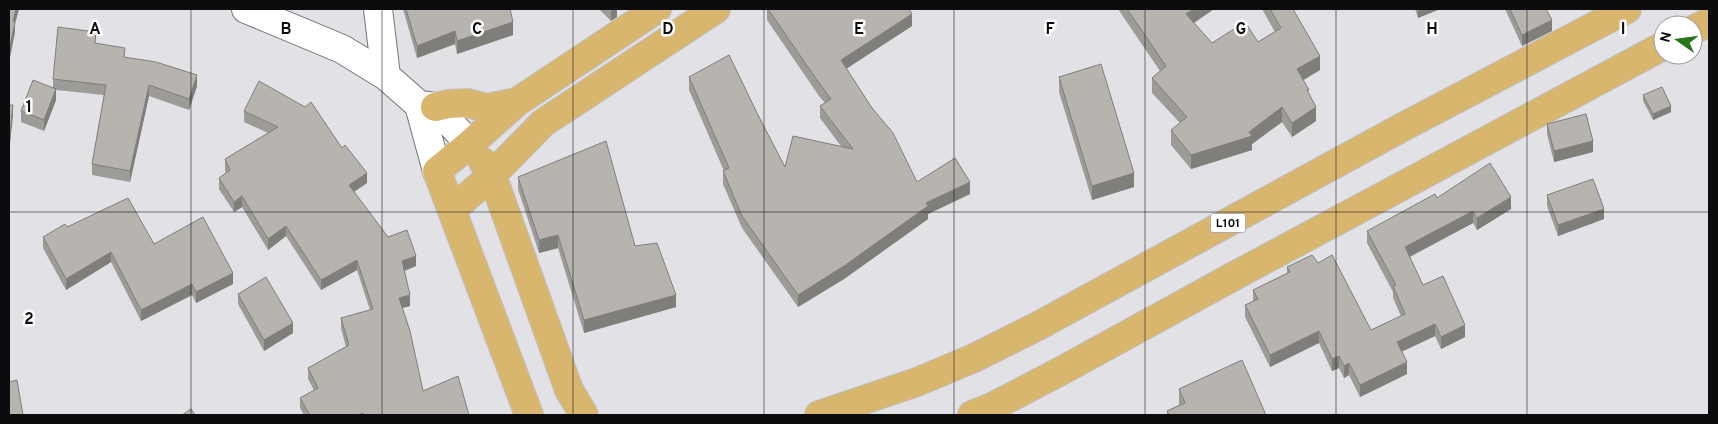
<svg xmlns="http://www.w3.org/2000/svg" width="1718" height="424" viewBox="0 0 1718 424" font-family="Overpass,sans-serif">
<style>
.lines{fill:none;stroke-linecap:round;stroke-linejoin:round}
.minor-casing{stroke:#727377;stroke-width:30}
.major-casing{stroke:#c0c0c0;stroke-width:30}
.minor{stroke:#fff;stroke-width:28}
.major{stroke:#d9b66e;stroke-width:28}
.wall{fill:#9d9b97}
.shaded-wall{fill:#807e7b}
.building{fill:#b7b4b0;stroke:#807e7b}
.grid{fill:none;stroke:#0c0c0e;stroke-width:1;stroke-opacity:0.55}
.labels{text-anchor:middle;stroke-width:5;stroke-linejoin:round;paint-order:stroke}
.shield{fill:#fff;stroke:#555556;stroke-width:1}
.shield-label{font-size:12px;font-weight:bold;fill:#0c0c0e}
.grid-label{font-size:16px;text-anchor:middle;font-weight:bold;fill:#0c0c0e;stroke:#fff;stroke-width:5;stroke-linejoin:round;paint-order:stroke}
</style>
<rect width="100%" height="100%" fill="#e1e1e6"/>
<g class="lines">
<defs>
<path id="minor" d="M246 9 342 49 386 76 419 105 437 171
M378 9 386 76
M419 105 435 107 470 144"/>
<path id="major" d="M1693 30 1709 22
M435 107 448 104 468 103 486 108 517 102
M483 162 492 175 569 390 584 415
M452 210 492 175 543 123 716 9
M529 415 437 171 470 144 517 102 657 9
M819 415 917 382 974 358 1038 326 1401 128 1627 9
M972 415 992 407 1061 371 1236 275 1663 46"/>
</defs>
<use href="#minor" class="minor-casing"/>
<use href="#major" class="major-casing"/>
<use href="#minor" class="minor"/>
<use href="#major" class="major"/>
</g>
<path class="wall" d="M403 9H510L513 35 457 54 455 44 417 58Z
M599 9H617V17L611 21Z
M767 9H909L912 26 846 69 917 182 970 194 928 214V219L844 279 798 307 742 228 723 184V171H724L689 90V77L758 115 785 167 841 146 820 118V106L825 103 819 96 767 20Z
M1118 9H1214L1194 23 1212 43 1258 42 1275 32 1262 9H1293L1320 70 1303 80 1309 93 1316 121 1292 137 1282 122 1252 144V150L1191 169 1171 145V130L1180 123 1152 93V78L1160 71Z
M1415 9H1440L1418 18Z
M1505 9H1546L1552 31 1522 46Z
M96 44 125 57 197 86 189 110 149 96 130 182 92 175V164L104 95 56 90V100L44 131 21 122V111L53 88V79Z
M1059 77 1134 187 1092 200 1059 92Z
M1643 95 1671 112 1653 120 1643 101Z
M244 111 342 148 367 183 354 192 388 237 416 266 405 271 410 306 402 308 423 391 469 415H304L300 408V398L314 390 308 379V368L346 347 341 328V318L370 310 357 270 321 290 286 236 268 250 242 207 234 212 219 189V178L226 173 225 170V159L268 133 244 122Z
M1547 124 1593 152 1554 162 1547 134Z
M518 177 635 246 676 307 584 333 558 248 539 253 518 189Z
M1547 195 1604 219 1558 236 1547 206Z
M1437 198 1511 209 1477 230 1473 223 1410 257 1423 285 1465 337 1441 349 1435 336 1402 351 1407 374 1360 397 1349 375 1344 378 1339 368 1332 371 1319 343 1270 367 1245 317V305L1253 301V290L1287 273V267L1318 263 1371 330 1401 316 1393 298V292L1367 243V231Z
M67 227 154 244 233 284 196 303 192 295 141 321 111 262 66 290 43 248V237Z
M238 294 293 333 264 351 238 304Z
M1179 389 1266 415H1167V411L1179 405Z"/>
<path class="shaded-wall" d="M16 9H19L15 24V32L9 63V52L13 21Z
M614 9H617V17L611 21V11Z
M1194 9H1214L1186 28V14Z
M1418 9H1440L1418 18Z
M912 14V26L841 72V60Z
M1552 20V31L1522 46V35Z
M513 22V35L457 54V41Z
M455 31V44L417 58V46Z
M1320 56V70L1297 84V69Z
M197 75V86L189 110V99Z
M149 85V96L130 182V171Z
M56 89V100L44 131V120Z
M13 105V116L9 153V143Z
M1671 106V112L1653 120V114Z
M1282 107V122L1252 144V150L1191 169V155L1249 132Z
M1316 107V121L1292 137V123Z
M1593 141V152L1554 162V151Z
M367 173V183L349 195V185Z
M1134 173V187L1092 200V186Z
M970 182V194L928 214V219L844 279 798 307V295L926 203Z
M242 196V207L234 212V202Z
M1511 197V209L1477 230V218Z
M1604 209V219L1558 236V225Z
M1473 211V223L1405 259V247Z
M286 226V236L268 250V239Z
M558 235V248L539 253V240Z
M111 252V262L66 290V279Z
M416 256V266L402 271V261Z
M357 260V270L321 290V280Z
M233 273V284L196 303V292Z
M192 284V295L141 321V310Z
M410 295V306L399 309V298Z
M676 295V307L584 333V320Z
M293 323V333L264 351V340Z
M1435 324V336L1397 354V342Z
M1465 325V337L1441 349V337Z
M1319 331V343L1270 367V355Z
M1339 356V368L1332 371V359Z
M1407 362V374L1360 397V385Z
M1349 363V375L1344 378V366Z"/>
<path class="building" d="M9 9H16L13 21 15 22 9 52Z
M406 9H510L513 22 457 41 455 31 417 46Z
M768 9H909L912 14 841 60 872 108 893 133 917 182 955 158 970 182 926 203 928 206 844 266 798 295 742 216 723 171 729 168 689 77 729 55 758 115 785 167 793 136 853 149 820 106 831 99 819 83Z
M1127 9H1194L1186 14 1212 43 1245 22 1258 42 1281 28 1270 9H1293L1320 56 1297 69 1309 90H1307L1316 107 1292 123 1282 107 1249 132 1252 136 1191 155 1171 130 1187 117 1152 78 1166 66Z
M1510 9H1546L1552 20 1522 35Z
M58 27 96 32 95 43 125 48 124 57 156 62 197 75 189 99 149 85 130 171 92 164 106 85 53 79Z
M1101 64 1134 173 1092 186 1059 77Z
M33 80 56 89 44 120 21 111Z
M259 81 305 107 311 102 342 148 345 145 367 173 349 185 388 237 407 230 416 256 402 261 410 295 399 298 410 331 423 391 458 376 469 415H364L363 413 358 415H310L300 398 318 388 308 368 349 345 341 318 373 309 357 260 321 280 286 226 268 239 242 196 234 202 219 178 230 170 225 159 278 127 244 111Z
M1662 87 1671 106 1653 114 1643 95Z
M9 105H13L9 143Z
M1586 114 1593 141 1554 151 1547 124Z
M606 141 635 246 657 243 676 295 584 320 558 235 539 240 518 177Z
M1490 163 1511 197 1477 218 1473 211 1405 247 1423 285 1443 276 1465 325 1441 337 1435 324 1397 342 1407 362 1360 385 1349 363 1344 366 1339 356 1332 359 1319 331 1270 355 1245 305 1258 299 1253 290 1290 272 1287 267 1312 255 1318 263 1332 255 1371 330 1405 314 1393 286 1396 285 1367 231 1435 194 1437 198Z
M1593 179 1604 209 1558 225 1547 195Z
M128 198 154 244 203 217 233 273 196 292 192 284 141 310 111 252 66 279 43 237 65 224 67 227Z
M266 277 293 323 264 340 238 294Z
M1242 360 1266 415H1169L1167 411 1185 403 1179 389Z
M17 380 23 415H9V382Z
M191 409 195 415H182Z"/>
<path class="grid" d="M191 9V415M382 9V415M573 9V415M764 9V415M954 9V415M1145 9V415M1336 9V415M1527 9V415M9 212H1709"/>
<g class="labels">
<rect class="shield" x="1210.5" y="213.5" width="35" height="19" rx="4"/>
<g class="shield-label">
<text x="1228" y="227">L101</text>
</g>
</g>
<g class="grid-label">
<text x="95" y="34">A</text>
<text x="286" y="34">B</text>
<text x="477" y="34">C</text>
<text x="668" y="34">D</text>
<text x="859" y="34">E</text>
<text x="1050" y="34">F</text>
<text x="1241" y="34">G</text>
<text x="1432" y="34">H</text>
<text x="1623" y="34">I</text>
<text x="29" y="112">1</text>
<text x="29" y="324">2</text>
</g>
<rect width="1718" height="424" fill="none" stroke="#0c0c0e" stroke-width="20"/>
<g transform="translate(1678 40) rotate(284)"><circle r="24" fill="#ffffff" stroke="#9e9e9f"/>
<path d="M0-4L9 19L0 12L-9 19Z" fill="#2a751b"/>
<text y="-8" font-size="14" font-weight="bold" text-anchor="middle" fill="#0c0c0e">N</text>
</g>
</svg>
